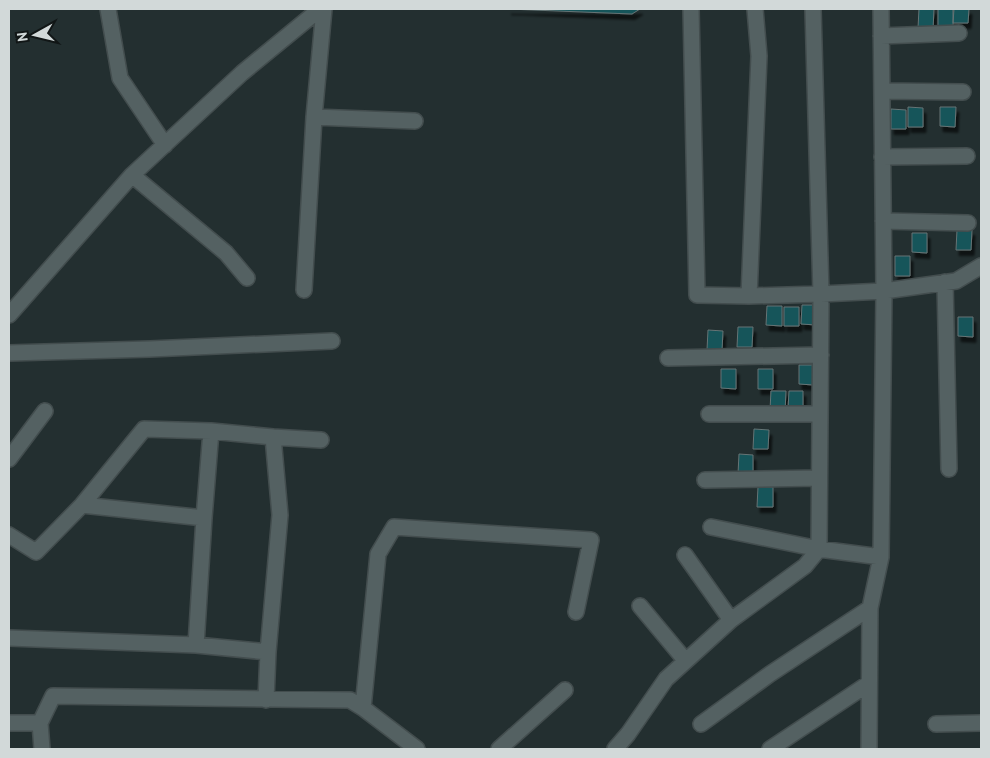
<svg xmlns="http://www.w3.org/2000/svg" width="990" height="758" viewBox="0 0 990 758" font-family="'PT Sans',sans-serif">
<style>
.building{fill:#13555a;stroke:#667475;filter:url(#shadow)}
.lines{fill:none;stroke-linecap:round;stroke-linejoin:round}
.minor-casing{stroke:#434d4e;stroke-width:18}
.minor{stroke:#546162;stroke-width:15}
</style>
<defs>
<filter id="shadow"><feDropShadow dx="3" dy="5.5" stdDeviation="1" flood-color="#0009"/></filter>
</defs>
<rect width="100%" height="100%" fill="#232f30"/>
<path class="building" d="M508 9H640L632 14Z
M919 9H934L933 29 918 28Z
M938 9H953V26H938Z
M954 9H969L968 23H953Z
M908 107 923 108V127H908Z
M940 107H956L955 127 940 126Z
M891 109 906 110V129H891Z
M957 230H972L971 250H956Z
M912 233H927V253L912 252Z
M895 256H910V276H895Z
M802 305H817V325L801 324Z
M767 306H782V326L766 325Z
M784 307H799V326H784Z
M958 317H973V337L958 336Z
M738 327H753L752 347H737Z
M708 330 723 331 722 350H707Z
M799 365H814V385L799 384Z
M721 369H736V389L721 388Z
M758 369H773V389H758Z
M771 391H786L785 411 770 410Z
M789 391H803V411L788 410Z
M754 429 769 430 768 449H753Z
M739 454 753 455V474H738Z
M758 487H773V507H757Z"/>
<g class="lines">
<defs>
<path id="minor" d="M108 9 120 78 165 145
M691 9 697 295 749 296
M755 9 759 56 749 296 821 294 884 291 956 281 981 266
M881 36 959 33
M882 91 963 92
M314 117 415 121
M882 157 967 156
M132 175 226 253 247 278
M883 221 968 223
M945 282 949 469
M304 290 314 117 324 9
M9 315 132 175 242 73 320 9
M9 353 150 349 332 341
M668 358 821 355
M709 414H820
M9 459 45 411
M705 480 819 478
M82 505 204 518
M711 527 819 549 881 557
M9 535 36 552 82 505 144 429 211 431 273 437
M685 555 731 620
M640 606 685 660
M9 638 196 645 268 652 266 700
M196 645 204 518 211 431
M268 652 280 515 273 437 321 440
M363 708 378 554 394 527 591 540 576 612
M9 723H40L53 696 350 700 363 708 417 749
M40 723 42 749
M701 724 770 674 870 608
M936 724 981 723
M499 749 565 690
M615 749 628 734 666 679 731 620 805 566 819 549 821 294 813 9
M770 749 868 684
M869 749 870 608 881 557 884 291 881 9"/>
</defs>
<use href="#minor" class="minor-casing"/>
<use href="#minor" class="minor"/>
</g>
<rect width="990" height="758" fill="none" stroke="#d2d9d9" stroke-width="20"/>
<g transform="translate(35 35) rotate(262)" stroke="#111616" stroke-width="4" paint-order="stroke">
<path d="M0-4L9 19L0 12L-9 19Z" fill="#d2d9d9"/>
<text y="-8" font-size="14" font-weight="bold" text-anchor="middle" fill="#d2d9d9">N</text>
</g>
</svg>
